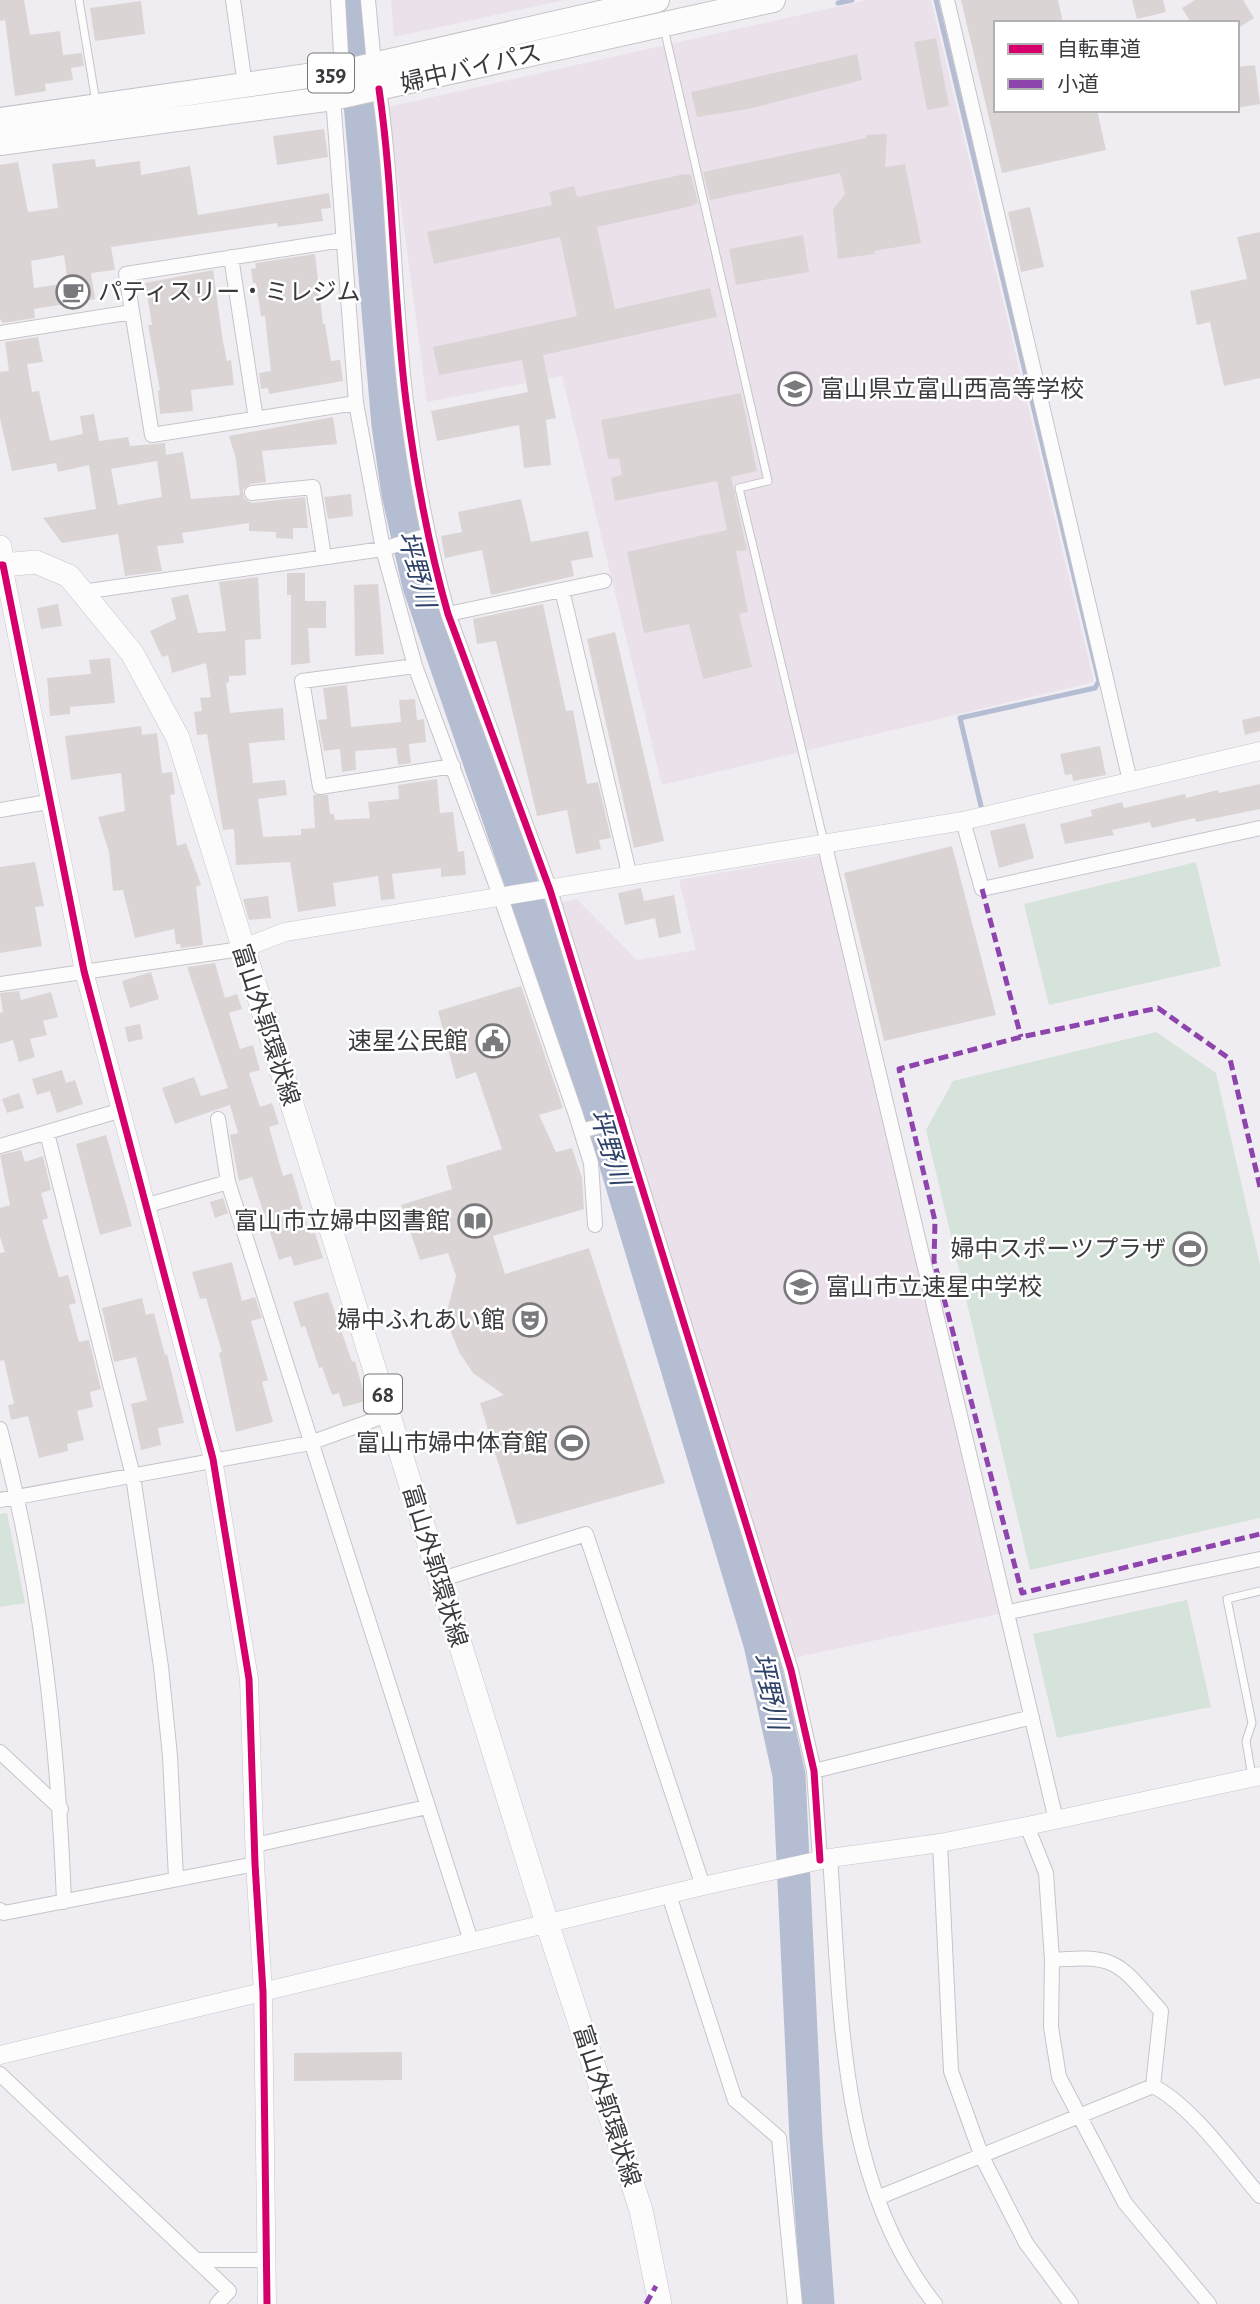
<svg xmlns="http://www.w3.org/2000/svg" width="1260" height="2304" viewBox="0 0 1260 2304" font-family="'Alegreya Sans','Noto Sans JP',sans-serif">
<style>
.education{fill:#eae1eb}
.green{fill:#d5e3da}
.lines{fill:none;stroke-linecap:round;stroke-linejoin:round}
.stream{stroke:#b4bdd2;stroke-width:5}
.river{stroke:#b4bdd2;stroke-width:33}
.building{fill:#dbd4d4;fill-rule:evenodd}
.service-casing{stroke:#c6c4c9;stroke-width:9}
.minor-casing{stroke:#c6c4c9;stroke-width:16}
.tertiary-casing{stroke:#c6c4c9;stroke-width:19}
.primary-casing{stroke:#c6c4c9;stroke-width:24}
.trunk-casing{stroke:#c6c4c9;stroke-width:26}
.service{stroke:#fdfcfd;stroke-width:7}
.minor{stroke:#fdfcfd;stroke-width:14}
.tertiary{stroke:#fdfcfd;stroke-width:18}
.primary{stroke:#fdfcfd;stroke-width:23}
.trunk{stroke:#fdfcfd;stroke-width:24}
.quiet{stroke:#8e44ad;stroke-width:5;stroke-dasharray:10 5;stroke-linecap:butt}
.cycleway-casing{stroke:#fff;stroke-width:11}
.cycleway{stroke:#d6006c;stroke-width:7}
.labels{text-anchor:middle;stroke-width:5;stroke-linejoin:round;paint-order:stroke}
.shield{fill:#fff;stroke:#767578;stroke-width:2}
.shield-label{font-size:23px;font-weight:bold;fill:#3b3a3e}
.street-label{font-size:24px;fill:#3b3a3e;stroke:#fff}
.poi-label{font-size:24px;fill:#3b3a3e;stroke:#fff;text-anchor:end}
.water-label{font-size:26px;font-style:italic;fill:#2f4269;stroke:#fff}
</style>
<rect width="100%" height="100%" fill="#efedf2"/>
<path class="education" d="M391 0H564L394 37Z
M867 0H931L1094 682 662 785 562 376 427 402 388 107Z
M823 855 999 1614 793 1658 558 903 577 899 637 960 696 950 679 880Z"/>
<path class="green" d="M1196 862 1221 966 1049 1005 1024 904Z
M1156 1032 1216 1073 1260 1265V1518L1030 1570 926 1130 953 1081Z
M7 1513 25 1603 0 1607V1514Z
M1187 1600 1211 1707 1057 1738 1033 1634Z"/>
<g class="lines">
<path class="stream" d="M936 0 1099 681 1095 688 960 718 981 806
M838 3 852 0"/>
<path class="river" d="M351 0 388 425 398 494 419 586 601 1115 760 1644 789 1775 806 2139 818 2304"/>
</g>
<path class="building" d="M0 0H24L30 35 60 31 63 55 82 53 84 66 71 68 73 80 45 84 46 91 15 96 5 20 0 21Z
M961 0H1058L1063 23H996V110H1097L1106 150 1002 173Z
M1132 0H1163L1166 12 1137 19Z
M1195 0H1243L1254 18 1237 29V23H1191L1182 8Z
M141 1 145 34 95 41 90 8Z
M936 38 949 106 927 110 914 42Z
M857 54 862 80 748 109 697 117 691 92Z
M1255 65 1260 104 1237 108V67Z
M324 129 328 157 277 165 273 136Z
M887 134 885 167 905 164 921 243 874 251 875 254 838 259 833 209 845 194 840 173 710 200 703 172 866 138V135Z
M95 159 96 167 140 161 141 175 190 166 198 215 329 193 331 208 321 209 323 221 278 227 277 223 111 247 115 270 91 273 95 299 34 309 35 318 3 323 0 319V165L18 162 28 212 58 208 52 164ZM64 255 68 283 34 288 31 261Z
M685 174 691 175 698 203 692 206 597 227 615 309 710 288 717 317 543 355 556 418 546 420 551 465 524 468 519 425 437 441 431 411 528 392 522 360 439 375 433 347 577 316 560 237 434 264 427 232 552 205 549 192 574 186 577 197Z
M1030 207 1044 267 1021 272 1008 212Z
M1260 232V378L1224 386 1210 322 1197 325 1190 291 1247 279 1237 237Z
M803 235 809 272 736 285 729 249Z
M315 254 323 324H325L331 361 340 360 343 381 269 394 268 388 261 389 259 373 271 371 265 316H261L256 283H253L251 269 256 268 255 263Z
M213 270 223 342 227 361 231 360 234 385 191 390 193 411 160 414 158 391 160 390 148 325H152L145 283Z
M38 337 43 362 27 364 32 392 39 391 50 441 83 434 80 416 94 414 99 441 128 437 130 446 165 443 166 455 183 452 191 499 240 495 236 459 229 436 333 417 337 444 262 451 266 482 250 484 243 490 244 498 252 503 305 497 308 528H293V539L276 538V532L249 531V523L182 533 184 543 157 546 162 571 125 576 118 534 62 543 43 518 96 509 89 465 58 472 56 463 12 471 0 418V372L9 371 5 342ZM157 461 162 497 118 505 111 469Z
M741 393 757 471 731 477 747 550 736 551 748 612 739 614 752 667 703 679 689 624 644 633 627 552 727 530 717 481 615 501 611 478 622 475 619 458 608 459 601 420Z
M351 494 353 516 328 519 324 497Z
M521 499 531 542 588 531 593 557 571 561 574 576 491 595 482 550 445 558 441 536 462 532 458 512Z
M287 573H305V601H326V628H308L310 663 291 665V595H287Z
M258 577 261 639 245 640 246 675 229 676V682L226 683 230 713 283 708 285 740 249 743 253 783 285 780 287 795 258 799 263 837 301 835V829L315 828 313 795H328L330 814H334L335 820 370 818 368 802 399 799 398 785 437 779 440 813 453 812 458 852 464 851 466 875 441 877V868L392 874 395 899 381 900 378 876 333 883 336 906 298 912 290 862 236 865 234 829 223 830 207 734 197 735 194 712 202 711 200 698 211 697 206 663 172 673 168 655 162 657 150 631 176 619 171 598 188 594 198 633 226 631 219 582Z
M378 584 384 654 355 656 354 585Z
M58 604 62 626 41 629 37 608Z
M543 604 566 711 573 710 587 784 598 782 611 838 599 840 601 849 576 854 567 810 537 816 496 641 477 644 473 619Z
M615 632 664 841 634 848 587 639Z
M110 658 115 703 70 707V714L50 716 47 678 91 674 89 660Z
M347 685 351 727 401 722 399 700 415 699 417 720 424 719 426 742 409 744 411 763 398 765 396 748 355 751 356 770 342 772 340 749 324 751 318 720 327 719 323 688Z
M1260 716V731L1245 735 1242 720Z
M141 726 142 735 157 733 162 773 172 772 175 794 170 795 177 846 186 843 201 885 196 887 203 945 181 948 180 944H176L174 929 135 938 123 890 113 891 109 852 98 817 125 811 121 773 71 780 65 736Z
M1100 746 1106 775 1073 781 1072 774 1065 775 1060 754Z
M1260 784V809L1196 822 1195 818 1152 828 1150 822 1112 830 1114 835 1065 844 1060 824 1092 816 1091 810 1122 802 1124 808 1185 794 1186 798 1218 790 1219 793Z
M1025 823 1034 858 999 868 990 831Z
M952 846 996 1015 884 1041 844 873Z
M35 862 44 906 35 907 42 946 0 953V867Z
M641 888 644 901 674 895 681 933 659 938 655 918 625 925 618 893Z
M268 896 271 918 249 920 243 899Z
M215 963 225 998 237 994 242 1009 229 1013 240 1049 253 1045 260 1070 249 1073 260 1107 272 1103 279 1124 269 1127 283 1176 292 1173 310 1234 315 1233 323 1258 294 1266 291 1256 279 1260 252 1177 239 1181 230 1135 238 1133 230 1105 175 1124 162 1088 194 1077 201 1096 228 1088 187 967Z
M151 972 159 999 130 1008 122 981Z
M521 986 563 1108 539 1115 556 1152 572 1148 582 1178 584 1209 493 1236 505 1274 589 1248 665 1483 517 1525 480 1403 504 1395 473 1373 459 1352 451 1332 448 1308 456 1276 448 1253 420 1260 401 1205 452 1189 446 1166 502 1149 476 1072 456 1079 438 1011Z
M19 991 21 1000 51 992 58 1017 43 1021 47 1035 30 1039 35 1057 19 1062 13 1040 0 1044V1013L3 1012 0 993Z
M140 1024 143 1039 128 1042 125 1027Z
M62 1070 66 1083 75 1080 83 1104 57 1113 50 1091 37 1095 32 1079Z
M19 1093 24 1108 7 1113 2 1099Z
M106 1135 132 1226 100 1235 76 1144Z
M21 1150 25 1162 43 1156 51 1190 41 1193 48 1218 42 1220 59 1277 68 1275 76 1303 69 1305 79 1342 89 1340 101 1389 90 1392 93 1407 77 1411 84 1440 67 1444 68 1451 39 1458 28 1416 11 1420 8 1405 14 1404 4 1360 0 1361V1253L5 1252 0 1237V1208L10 1205 0 1155Z
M223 1198 228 1213 215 1218 210 1202Z
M232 1262 242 1301 255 1297 262 1318 251 1321 268 1380 262 1382 273 1422 236 1432 219 1353 222 1352 206 1298 200 1299 192 1272Z
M328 1292 352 1362 355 1361 366 1401 343 1407 339 1393 332 1395 322 1367 319 1368 305 1326 301 1327 293 1302Z
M142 1298 146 1315 154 1313 165 1355 167 1354 184 1423 158 1428 161 1445 141 1450 131 1404 147 1400 136 1357 114 1362 102 1308Z
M402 2052V2080L294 2081V2053Z"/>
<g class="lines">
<defs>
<path id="service" d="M79 0 96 102
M666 37 768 481 739 488 824 842
M1252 1777 1246 1741 1252 1723 1227 1599 1260 1591"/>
<path id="minor" d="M233 0 245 85
M338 0 342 71
M368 0 374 65
M947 0 1130 781
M379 89C394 192 393 298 406 401 415 473 428 544 448 614L550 890 791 1670 814 1771 820 1860
M333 98 356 403 383 549 415 666 501 898 576 1115 591 1163 595 1225
M343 240 126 274 152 435 356 403
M231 257 256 419
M0 333 132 312
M252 493 313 487 324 557
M562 590 630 877
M82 592 383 549 428 535
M448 614 604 581
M415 666 302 681 320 787 453 766
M0 810 48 802
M963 821 982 889 1260 828
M825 846 1056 1820
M0 984 241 949
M218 1119 228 1182 471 1941
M581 1131 622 1120
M47 1133 133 1476 161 1667 170 1756 176 1878
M0 1146 122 1110
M148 1205 228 1182
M0 1429C41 1583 58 1742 64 1902
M0 1500 310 1443 390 1414
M439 1580 586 1534 703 1886
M1009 1612 1260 1559
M0 1752 61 1809
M814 1771 1032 1717
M1027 1826 1046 1873 1052 1960 1051 2027 1059 2077 1125 2203 1209 2304
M940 1843 951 2071 982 2157 1026 2243 1071 2304
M255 1845 427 1807
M830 1858C841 2005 838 2183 935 2304
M669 1895 735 2100 779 2138 795 2304
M0 1910 4 1913 255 1864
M1052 1960C1119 1954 1119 1964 1161 2011L1153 2086
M0 2074 229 2291 217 2304
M1153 2086C1193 2107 1230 2161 1260 2196
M877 2198 1153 2086
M198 2260H267"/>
<path id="tertiary" d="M3 565 84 971 213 1459 249 1679 255 1864 263 1992 267 2304
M241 949 285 932 963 821 1260 751
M0 2055 703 1886 830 1858 940 1843 1027 1826 1260 1776"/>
<path id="primary" d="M0 547 3 565 36 562 69 576 132 653 178 738 547 1923 641 2210 660 2304"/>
<path id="trunk" d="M0 120 356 69 657 0
M0 143 333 98 773 0"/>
</defs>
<use href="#service" class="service-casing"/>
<use href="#minor" class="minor-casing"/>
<use href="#tertiary" class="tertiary-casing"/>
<use href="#primary" class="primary-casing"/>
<use href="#trunk" class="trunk-casing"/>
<use href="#service" class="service"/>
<use href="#minor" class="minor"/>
<use href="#tertiary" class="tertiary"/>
<use href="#primary" class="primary"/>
<use href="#trunk" class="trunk"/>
<path class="quiet" d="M982 889 1021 1037
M1260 1187 1230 1059 1158 1008 1021 1037 899 1069 935 1221 934 1261 1022 1593 1260 1534
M646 2304 656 2286"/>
<defs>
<path id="cycleway" d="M379 89C394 192 393 298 406 401 415 473 428 544 448 614L550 890 791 1670 814 1771 820 1860
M0 565H3L84 971 213 1459 249 1679 255 1864 263 1992 267 2304"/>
</defs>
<use href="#cycleway" class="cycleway-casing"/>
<use href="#cycleway" class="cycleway"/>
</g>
<defs>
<symbol id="cafe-ring" viewBox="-11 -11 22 22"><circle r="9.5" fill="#fff" stroke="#7a797d" stroke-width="1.5"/><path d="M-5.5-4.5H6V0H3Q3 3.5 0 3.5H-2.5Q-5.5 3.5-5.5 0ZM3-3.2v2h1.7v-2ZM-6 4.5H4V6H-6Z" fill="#7a797d"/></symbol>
<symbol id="school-ring" viewBox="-11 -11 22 22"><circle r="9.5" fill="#fff" stroke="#7a797d" stroke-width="1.5"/><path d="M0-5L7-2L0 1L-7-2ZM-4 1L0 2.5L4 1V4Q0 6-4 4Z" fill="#7a797d"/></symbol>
<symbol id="civic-ring" viewBox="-11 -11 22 22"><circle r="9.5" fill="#fff" stroke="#7a797d" stroke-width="1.5"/><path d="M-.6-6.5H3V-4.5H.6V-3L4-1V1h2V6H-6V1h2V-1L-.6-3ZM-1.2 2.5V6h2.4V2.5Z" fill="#7a797d"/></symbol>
<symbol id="library-ring" viewBox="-11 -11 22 22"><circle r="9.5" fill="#fff" stroke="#7a797d" stroke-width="1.5"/><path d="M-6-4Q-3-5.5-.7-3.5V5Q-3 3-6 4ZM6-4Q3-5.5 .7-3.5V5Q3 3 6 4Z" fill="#7a797d"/></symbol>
<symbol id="stadium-ring" viewBox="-11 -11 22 22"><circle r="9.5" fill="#fff" stroke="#7a797d" stroke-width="1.5"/><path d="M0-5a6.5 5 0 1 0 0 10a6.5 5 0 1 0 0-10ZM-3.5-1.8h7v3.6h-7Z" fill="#7a797d"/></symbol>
<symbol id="theatre-ring" viewBox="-11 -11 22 22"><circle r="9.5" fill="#fff" stroke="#7a797d" stroke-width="1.5"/><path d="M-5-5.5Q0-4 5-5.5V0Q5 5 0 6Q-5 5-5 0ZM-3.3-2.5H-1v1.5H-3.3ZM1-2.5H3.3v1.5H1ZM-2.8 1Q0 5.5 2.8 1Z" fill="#7a797d"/></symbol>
</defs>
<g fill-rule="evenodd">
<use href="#cafe-ring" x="54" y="273" width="38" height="38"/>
<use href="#school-ring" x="776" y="370" width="38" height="38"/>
<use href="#civic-ring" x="474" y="1022" width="38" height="38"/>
<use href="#library-ring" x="456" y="1202" width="38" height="38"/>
<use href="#stadium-ring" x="1171" y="1230" width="38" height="38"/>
<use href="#school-ring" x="782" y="1268" width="38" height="38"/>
<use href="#theatre-ring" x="511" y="1301" width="38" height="38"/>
<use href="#stadium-ring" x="553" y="1424" width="38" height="38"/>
</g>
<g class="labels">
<g class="shield">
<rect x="308" y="53.5" width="46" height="39" rx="5"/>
<rect x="364" y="1374.5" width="38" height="39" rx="5"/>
</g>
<g class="shield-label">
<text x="331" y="81">359</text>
<text x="383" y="1402">68</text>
</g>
<g class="street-label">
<text transform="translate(471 68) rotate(-13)" y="8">婦中バイパス</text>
<text transform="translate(266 1025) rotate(72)" y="8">富山外郭環状線</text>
<text transform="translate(435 1566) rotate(73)" y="8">富山外郭環状線</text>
<text transform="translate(607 2106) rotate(72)" y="8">富山外郭環状線</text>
</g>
<g class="poi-label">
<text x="98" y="300" text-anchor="start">パティスリー・ミレジム</text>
<text x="820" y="397" text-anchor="start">富山県立富山西高等学校</text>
<text x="468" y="1049">速星公民館</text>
<text x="450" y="1229">富山市立婦中図書館</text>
<text x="1166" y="1257">婦中スポーツプラザ</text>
<text x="826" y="1295" text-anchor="start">富山市立速星中学校</text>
<text x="505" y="1328">婦中ふれあい館</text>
<text x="548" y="1451">富山市婦中体育館</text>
</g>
<g class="water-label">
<text transform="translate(417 569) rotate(75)" y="9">坪野川</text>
<text transform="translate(610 1147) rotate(73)" y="9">坪野川</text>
<text transform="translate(770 1691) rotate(77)" y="9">坪野川</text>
</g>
</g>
<rect x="994" y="21" width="245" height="91" fill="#ffffff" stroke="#b1b0b2" stroke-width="2"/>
<rect x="1008" y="44" width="35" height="10" fill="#d6006c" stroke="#b1b0b2" stroke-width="2"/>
<text x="1057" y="56" font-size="21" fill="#3b3a3e">自転車道</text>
<rect x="1008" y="79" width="35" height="10" fill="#8e44ad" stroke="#b1b0b2" stroke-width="2"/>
<text x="1057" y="91" font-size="21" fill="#3b3a3e">小道</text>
</svg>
